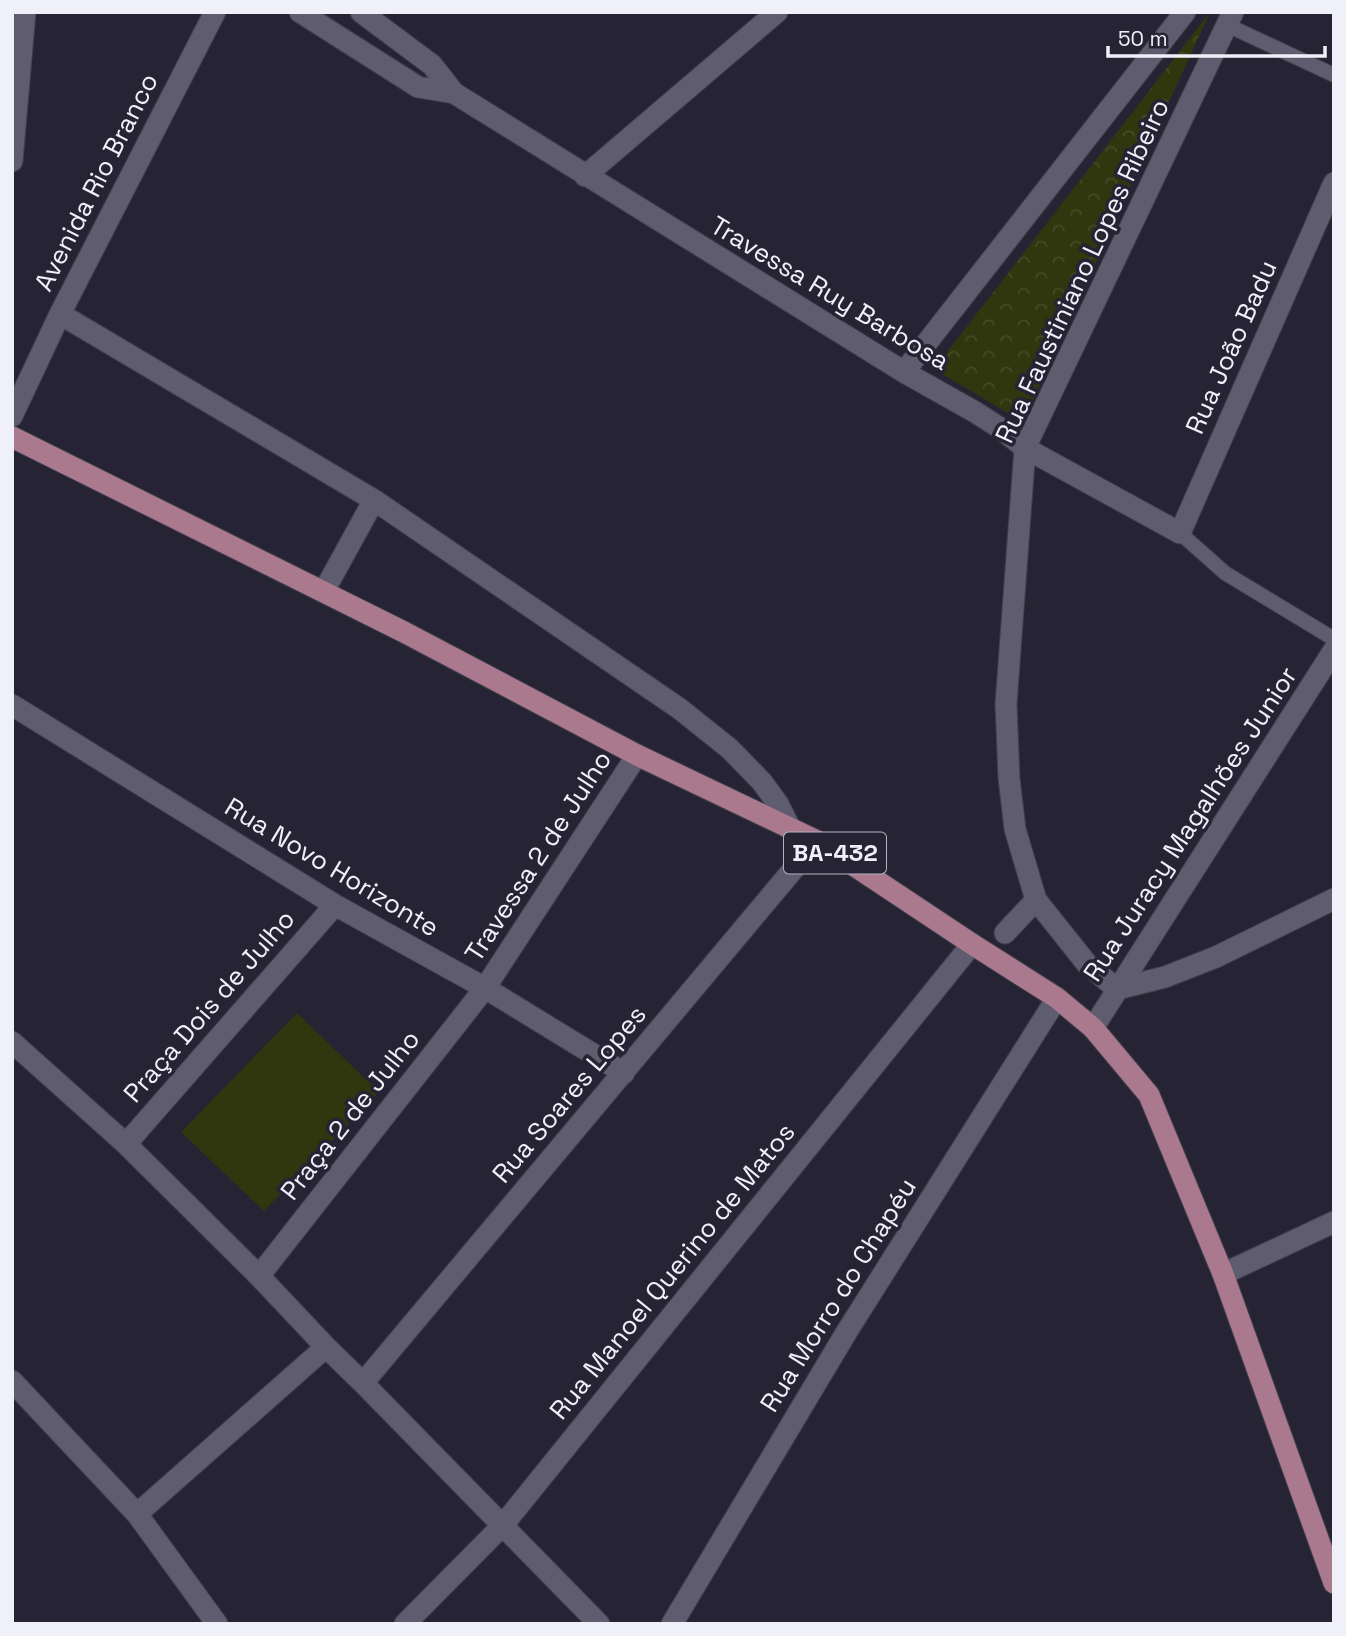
<svg xmlns="http://www.w3.org/2000/svg" width="1346" height="1636" viewBox="0 0 1346 1636" font-family="'Space Grotesk',sans-serif">
<style>
.park{fill:url(#park-crowns)}
.garden{fill:#30360e}
.lines{fill:none;stroke-linecap:round;stroke-linejoin:round}
.service-casing{stroke:#403f4c;stroke-width:16}
.minor-casing{stroke:#403f4c;stroke-width:23}
.tertiary-casing{stroke:#403f4c;stroke-width:23}
.secondary-casing{stroke:#403f4c;stroke-width:23}
.primary-casing{stroke:#403f4c;stroke-width:23}
.service{stroke:#5e5c6e;stroke-width:14}
.minor{stroke:#5e5c6e;stroke-width:21}
.tertiary{stroke:#5e5c6e;stroke-width:21}
.secondary{stroke:#5e5c6e;stroke-width:21}
.primary{stroke:#ab798e;stroke-width:21}
.labels{text-anchor:middle;stroke-width:7;stroke-linejoin:round;paint-order:stroke}
.shield{fill:#262434;stroke:#b3b3bf;stroke-width:2}
.shield-label{font-size:24px;font-weight:bold;fill:#f0f0fa}
.street-label{font-size:26px;fill:#f0f0fa;stroke:#262434}
</style>
<defs>
<pattern id="park-crowns" width="20" height="18" patternUnits="userSpaceOnUse" patternTransform="scale(1.75)"><rect width="20" height="18" fill="#30360e"/><path d="M2 6a3 3 0 1 1 6 0M12 15a3 3 0 1 1 6 0" fill="none" stroke="#444a26"/></pattern>
</defs>
<rect width="100%" height="100%" fill="#262434"/>
<path class="park" d="M1210 12 1023 422 934 369Z"/>
<path class="garden" d="M297 1013 379 1092 264 1211 181 1132Z"/>
<g class="lines">
<defs>
<path id="service" d="M1227 25 1334 75
M1180 533 1225 573 1334 639"/>
<path id="minor" d="M300 12 418 87 454 93
M361 12 432 65 454 93 904 372 975 412 1000 428 1025 448 1180 533 1334 183
M1233 12 1025 448 1006 704 1009 778 1015 829 1036 900 1087 964 1117 989 1165 977 1216 957 1334 899
M585 176 777 12
M60 314 374 500 680 709 730 749 762 782 778 804 789 826
M904 372 1185 12
M12 416 60 314 215 12
M324 591 374 500
M12 705 335 905 485 988 624 1073
M1005 933 1036 900
M12 1042 126 1144 259 1276 326 1347 363 1383 599 1624
M126 1144 335 905
M1223 1274 1334 1222
M259 1276 485 988 637 755
M12 1381 137 1514 217 1624
M363 1383 817 841
M137 1514 326 1347
M405 1624 503 1525 972 944"/>
<path id="tertiary" d="M1093 1028 1334 650"/>
<path id="secondary" d="M12 161 25 12
M672 1624 846 1333 1057 998"/>
<path id="primary" d="M12 437 404 632 637 755 817 841 972 944 1057 998 1093 1028 1149 1095 1223 1274 1334 1583"/>
</defs>
<use href="#service" class="service-casing"/>
<use href="#minor" class="minor-casing"/>
<use href="#tertiary" class="tertiary-casing"/>
<use href="#secondary" class="secondary-casing"/>
<use href="#primary" class="primary-casing"/>
<use href="#service" class="service"/>
<use href="#minor" class="minor"/>
<use href="#tertiary" class="tertiary"/>
<use href="#secondary" class="secondary"/>
<use href="#primary" class="primary"/>
</g>
<g class="labels">
<rect class="shield" x="784" y="832.5" width="102" height="41" rx="5"/>
<g class="shield-label">
<text x="835" y="861">BA-432</text>
</g>
<g class="street-label">
<text transform="translate(96 182) rotate(-63)" y="9">Avenida Rio Branco</text>
<text transform="translate(1082 271) rotate(-65)" y="9">Rua Faustiniano Lopes Ribeiro</text>
<text transform="translate(830 293) rotate(31)" y="9">Travessa Ruy Barbosa</text>
<text transform="translate(1231 347) rotate(-66)" y="9">Rua João Badu</text>
<text transform="translate(1190 824) rotate(-57)" y="9">Rua Juracy Magalhões Junior</text>
<text transform="translate(538 856) rotate(-57)" y="9">Travessa 2 de Julho</text>
<text transform="translate(332 867) rotate(31)" y="9">Rua Novo Horizonte</text>
<text transform="translate(209 1006) rotate(-49)" y="9">Praça Dois de Julho</text>
<text transform="translate(569 1094) rotate(-50)" y="9">Rua Soares Lopes</text>
<text transform="translate(350 1115) rotate(-52)" y="9">Praça 2 de Julho</text>
<text transform="translate(672 1271) rotate(-51)" y="9">Rua Manoel Querino de Matos</text>
<text transform="translate(838 1295) rotate(-58)" y="9">Rua Morro do Chapéu</text>
</g>
</g>
<rect width="1346" height="1636" fill="none" stroke="#f0f0fa" stroke-width="28"/>
<path d="M1108 46v10h217v-10" fill="none" stroke="#f0f0fa" stroke-width="3.5"/>
<text x="1118" y="46" font-size="21" fill="#f0f0fa" stroke="#262434" stroke-width="5" paint-order="stroke">50 m</text>
</svg>
